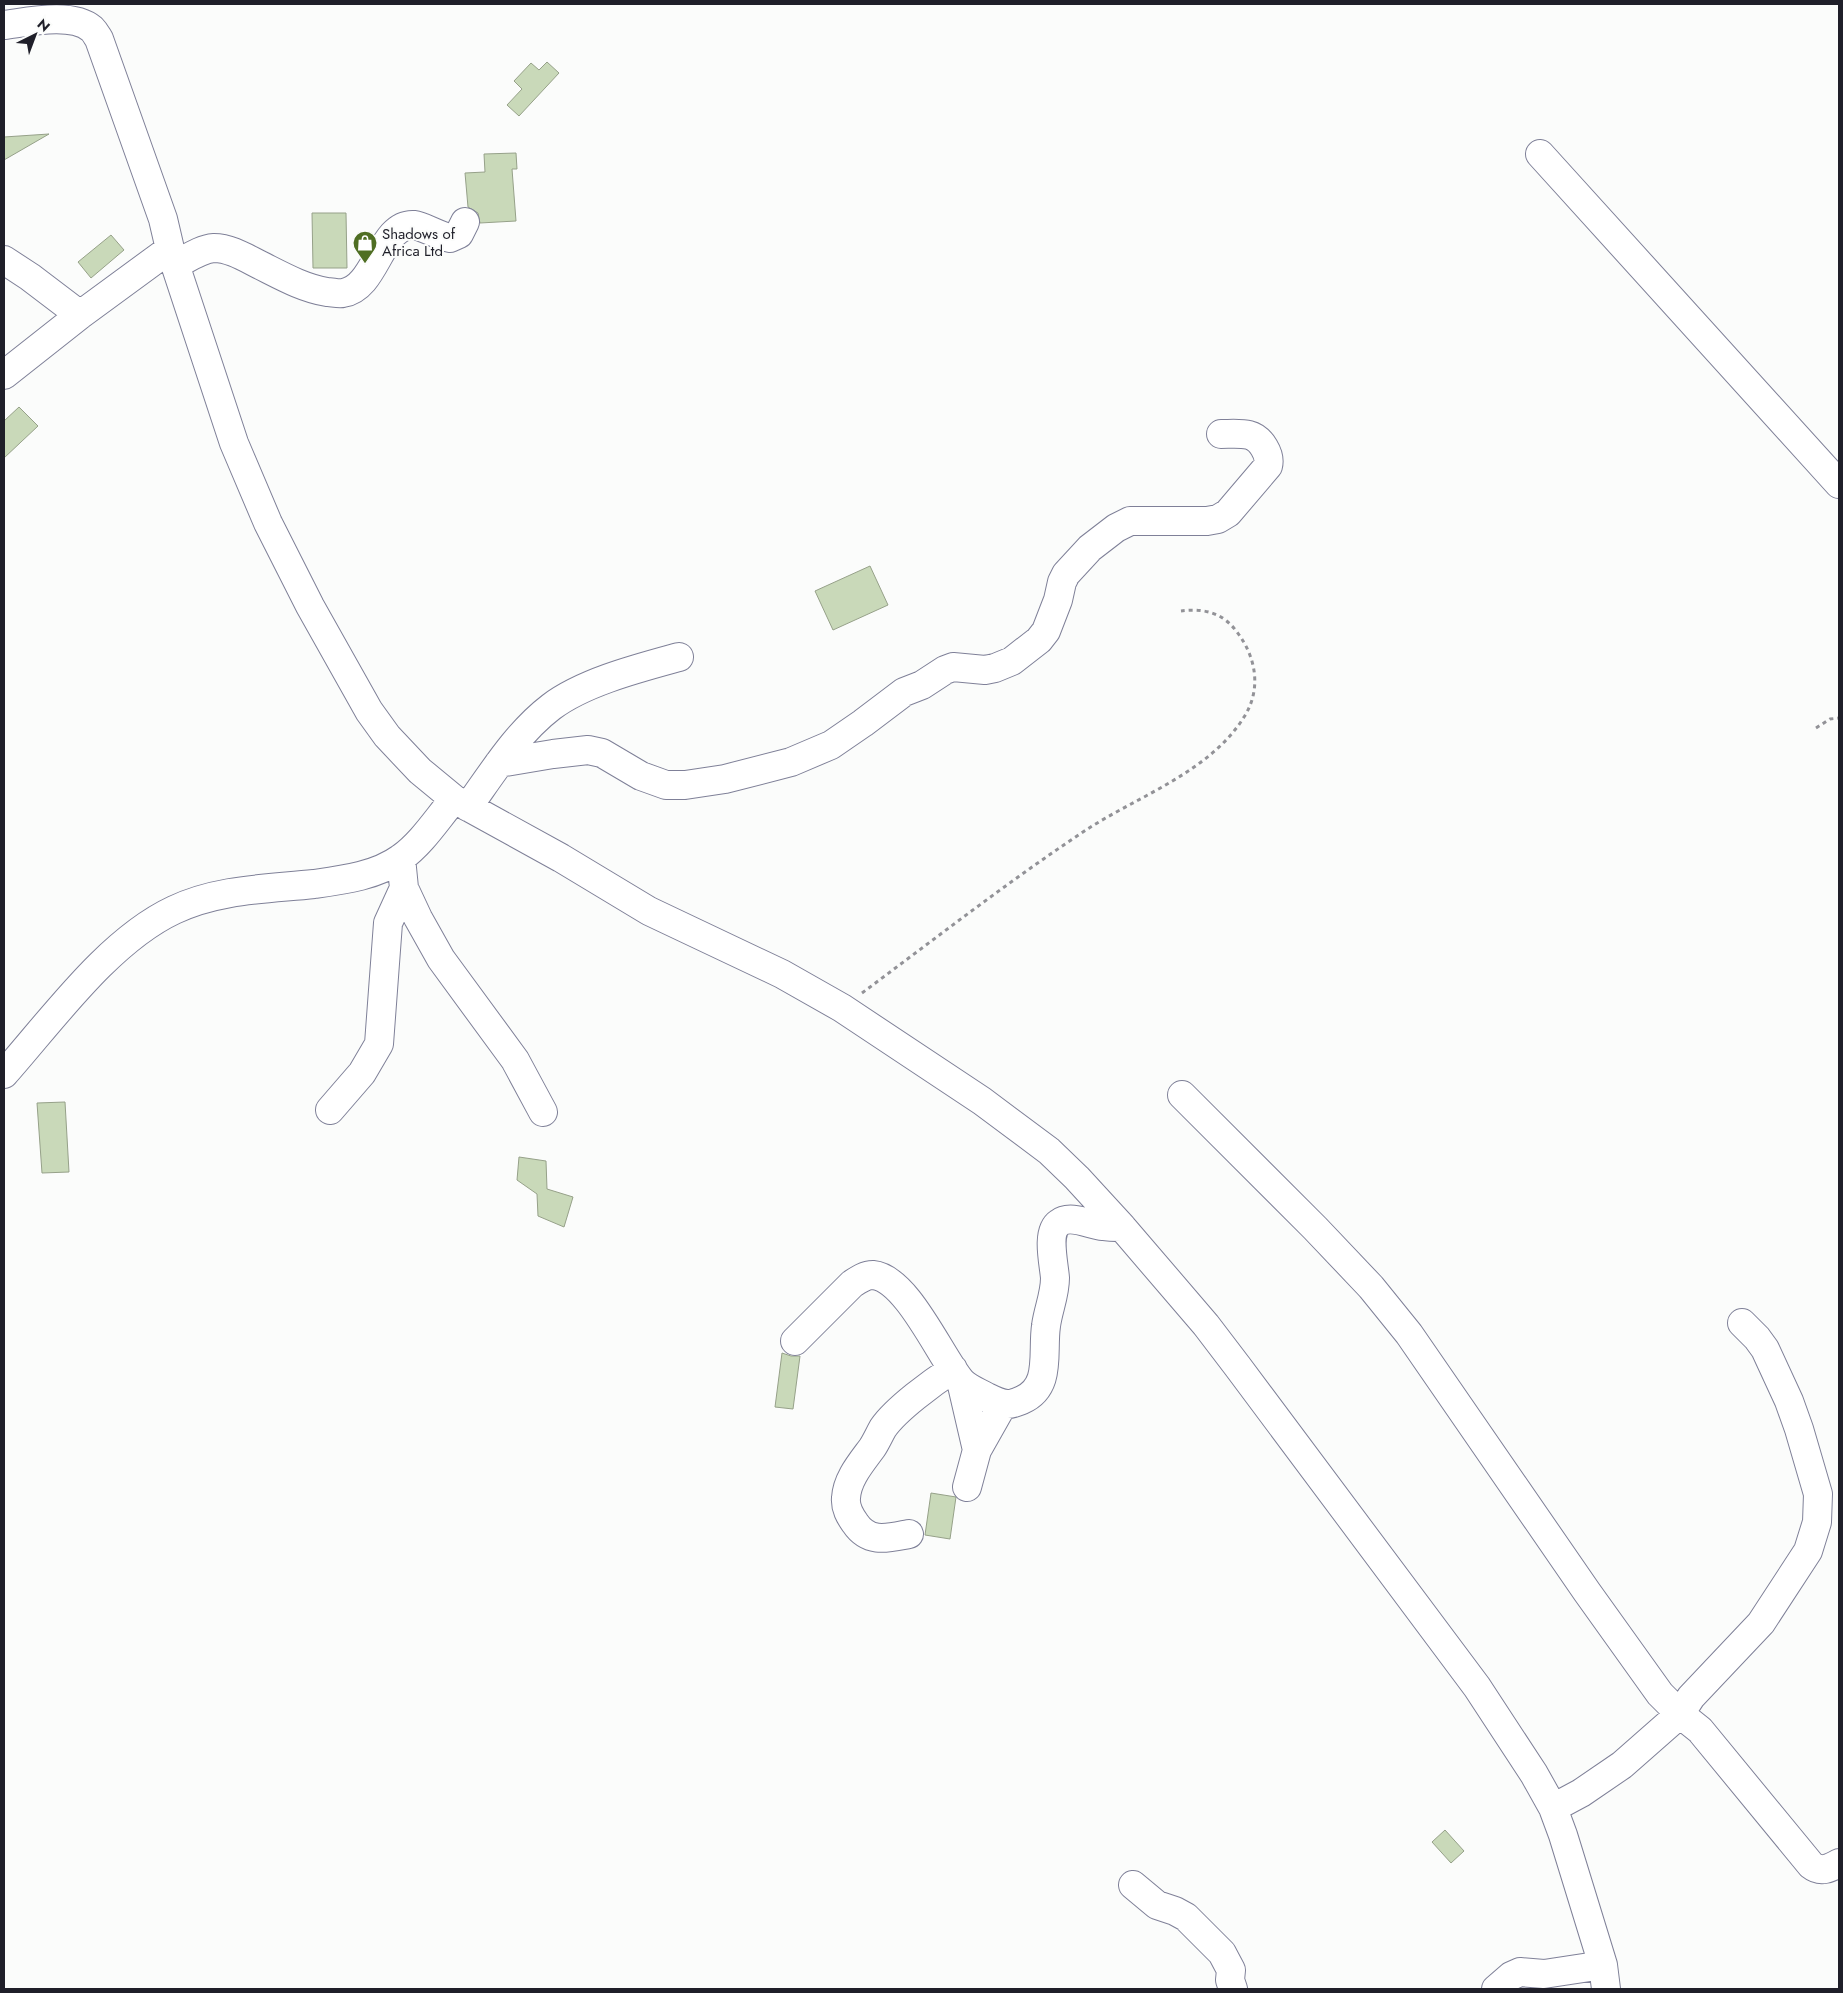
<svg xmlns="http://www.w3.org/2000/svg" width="1843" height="1993" viewBox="0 0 1843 1993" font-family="Jost,sans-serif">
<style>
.building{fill:#c9d9b9;stroke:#96a189}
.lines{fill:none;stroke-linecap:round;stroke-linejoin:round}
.minor-casing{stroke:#7f8098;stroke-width:30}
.path{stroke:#929297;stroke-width:3;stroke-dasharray:4 4;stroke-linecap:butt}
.minor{stroke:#fff;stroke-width:28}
.labels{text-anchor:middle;stroke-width:4;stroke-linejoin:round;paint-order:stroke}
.poi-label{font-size:15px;fill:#1f1f29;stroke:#fbfcfb;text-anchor:start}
</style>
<rect width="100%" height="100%" fill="#fbfcfb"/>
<path class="building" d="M547 62 559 73 519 116 507 105 522 89 514 81 531 63 539 70Z
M49 134 4 160V137Z
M516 153 517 169H512L516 221 480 223 478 213 468 207 465 173 485 172 484 154Z
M312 213H346L347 268H313Z
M111 235 124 250 91 278 78 262Z
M19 407 38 426 4 458V421Z
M870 566 888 605 833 630 815 591Z
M65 1102 69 1172 42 1173 37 1103Z
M519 1157 546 1161 547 1189 573 1197 564 1227 538 1216 537 1194 517 1180Z
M782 1353 791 1356H800L793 1409 775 1407Z
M931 1493 956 1497 950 1539 925 1535Z
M1445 1830 1464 1851 1451 1863 1432 1842Z"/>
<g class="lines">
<defs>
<path id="minor" d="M4 25C28 22 72 12 92 29 95 32 97 36 99 39L163 219 170 249 234 443 268 523 310 606 369 711 387 736 420 771 454 799 561 858 649 911 782 974 842 1008 982 1101 1049 1151 1077 1178 1122 1227 1206 1325 1238 1367 1477 1687 1534 1774 1553 1808 1563 1835 1603 1965 1606 1989
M1540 154 1839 484
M4 260 30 277 80 315
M175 265C187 259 200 249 214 248 230 248 246 258 260 265 282 276 303 288 327 292 332 292 338 294 343 293 377 288 380 223 414 225 423 226 439 236 450 238L459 234 465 222
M4 375 80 315 170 249
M499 763 553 754 588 750 602 753 641 776 666 785H685L725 779 791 762 831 745 863 723 904 692 922 685 945 670 953 667 985 670 995 668 1012 661 1039 640 1046 631 1058 600 1062 582 1066 574 1090 548 1116 528 1130 521H1207L1218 519 1228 513 1268 466C1271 455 1261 438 1249 435 1241 433 1230 434 1221 434
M468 807C493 772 517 733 551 707 584 682 639 668 679 657
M401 858 404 888 418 918 441 959 515 1060 543 1112
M4 1074C52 1020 108 941 174 910 218 889 267 889 314 884 343 880 376 876 401 858 422 843 437 819 454 799
M1182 1095 1315 1228 1371 1287 1409 1334 1587 1592 1660 1694 1680 1714 1700 1730 1811 1865C1821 1873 1830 1868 1839 1863
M330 1110 362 1073 379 1044 388 923 404 888
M795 1341 852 1284C858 1280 865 1275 873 1275 907 1278 940 1356 961 1381 967 1388 978 1392 987 1397 993 1400 1001 1404 1008 1404 1013 1404 1017 1402 1022 1400 1052 1387 1042 1353 1046 1326 1048 1310 1055 1295 1055 1278 1054 1264 1046 1232 1059 1223 1070 1214 1091 1225 1103 1226 1109 1227 1116 1227 1122 1227
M961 1381 977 1450
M967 1487 977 1450 1003 1404
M909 1534C888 1538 869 1544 855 1523 850 1516 845 1508 846 1498 847 1479 861 1463 872 1448 876 1442 879 1435 883 1428 896 1409 933 1382 953 1369
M1553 1808 1581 1793 1622 1765 1680 1714 1691 1697 1761 1623 1808 1551 1817 1522 1818 1494 1799 1429 1789 1401 1765 1349 1757 1338 1742 1323
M1133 1885 1157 1905 1175 1911 1186 1917 1222 1953 1231 1970 1230 1980 1233 1989
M1496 1989 1511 1976 1520 1972 1544 1974 1603 1965"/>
</defs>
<use href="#minor" class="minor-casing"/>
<path class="path" d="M1816 728 1830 719 1839 718
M862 993C936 938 1009 881 1086 830 1138 796 1210 772 1244 717 1262 689 1256 657 1237 632 1223 613 1205 608 1181 611"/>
<use href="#minor" class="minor"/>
</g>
<defs>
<symbol id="shop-pin" viewBox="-11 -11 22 30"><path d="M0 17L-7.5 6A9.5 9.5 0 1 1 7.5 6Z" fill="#4f6e23" stroke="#fbfcfb"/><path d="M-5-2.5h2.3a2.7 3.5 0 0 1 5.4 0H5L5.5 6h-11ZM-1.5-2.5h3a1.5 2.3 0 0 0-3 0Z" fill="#fff"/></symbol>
</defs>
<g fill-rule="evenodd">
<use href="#shop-pin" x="351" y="229" width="28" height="38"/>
</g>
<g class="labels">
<g class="poi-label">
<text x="382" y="239">Shadows of<tspan x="382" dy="17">Africa Ltd</tspan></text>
</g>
</g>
<rect width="1843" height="1993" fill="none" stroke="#1f1f29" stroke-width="10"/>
<g transform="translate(35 35) rotate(42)" stroke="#fbfcfb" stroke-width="4" paint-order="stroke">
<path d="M0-4L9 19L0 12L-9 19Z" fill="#1f1f29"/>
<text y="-8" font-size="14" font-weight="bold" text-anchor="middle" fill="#1f1f29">N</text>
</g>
</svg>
